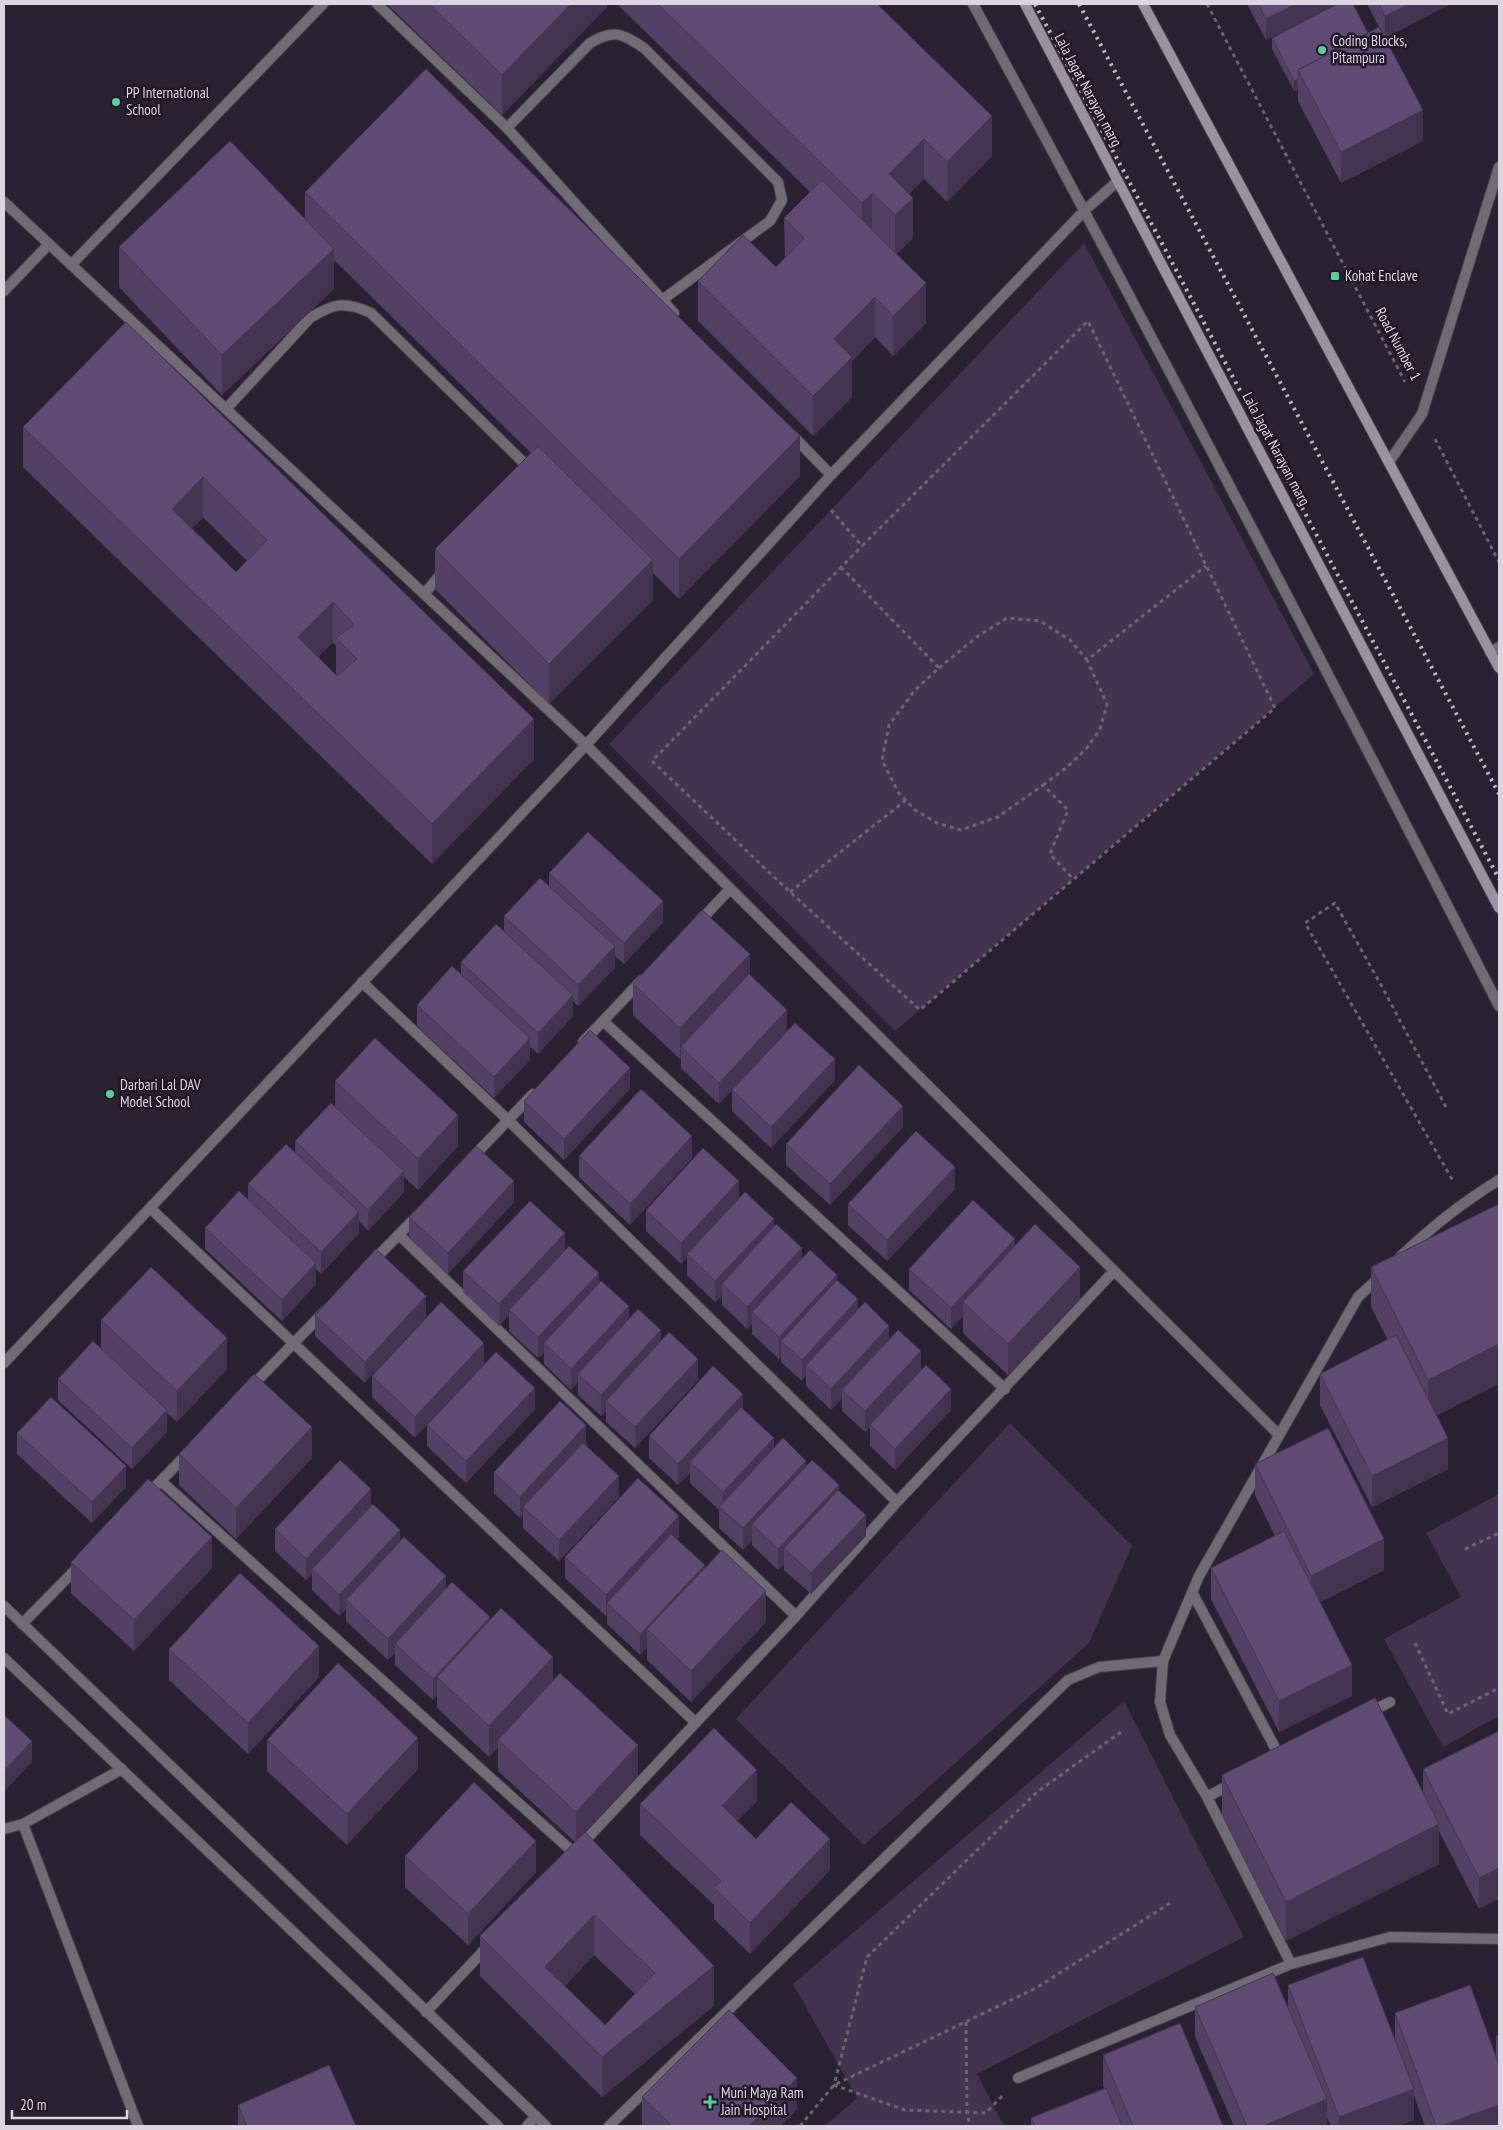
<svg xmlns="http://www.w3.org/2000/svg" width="1503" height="2130" viewBox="0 0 1503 2130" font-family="'PT Sans Narrow',sans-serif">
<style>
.green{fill:#433250}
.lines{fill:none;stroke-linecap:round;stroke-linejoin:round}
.service-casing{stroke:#463e4e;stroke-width:12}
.minor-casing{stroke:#463e4e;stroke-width:12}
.tertiary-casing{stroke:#463e4e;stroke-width:12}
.secondary-casing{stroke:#463e4e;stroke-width:12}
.path{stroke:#6c6473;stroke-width:3;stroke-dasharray:4 4;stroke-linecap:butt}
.service{stroke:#706b74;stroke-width:10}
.minor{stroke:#706b74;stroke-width:10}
.tertiary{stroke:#706b74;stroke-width:10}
.secondary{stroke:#9a92a1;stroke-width:10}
.rail{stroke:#bdb6c3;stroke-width:4;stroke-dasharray:2.5 5;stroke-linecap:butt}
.wall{fill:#534064;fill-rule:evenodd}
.shaded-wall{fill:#443451}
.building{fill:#614a74;stroke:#443451;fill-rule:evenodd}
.poi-dot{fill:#54d396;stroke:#211728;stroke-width:2}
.labels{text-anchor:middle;stroke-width:5;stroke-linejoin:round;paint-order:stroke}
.poi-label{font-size:15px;fill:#dcd5e1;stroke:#211728;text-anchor:start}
.street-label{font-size:15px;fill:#dcd5e1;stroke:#211728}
</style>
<rect width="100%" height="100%" fill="#2a2132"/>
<path class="green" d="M1084 243 1314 674 895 1031 609 744Z
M1010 1423 1132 1546 1089 1643 864 1845 736 1719Z
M1499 1494V1716L1443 1747 1384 1639 1461 1597 1426 1533Z
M1124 1701 1244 1937 977 2074 1004 2126H825L857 2098 793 1984Z"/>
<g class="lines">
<defs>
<path id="service" d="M507 128 590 43C613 29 622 33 644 48L778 182 782 200 770 221 662 300
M226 409 310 318C334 303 345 301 371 313L524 463 525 474
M1389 462 1422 414 1499 167
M424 594 443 572"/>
<path id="minor" d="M377 4 507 128 674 313
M973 4C1153 336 1327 670 1499 1006
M4 202 586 745 1279 1435
M71 265 323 4
M4 291 49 244
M792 435 831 475
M1490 652 1499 647
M698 923 730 889
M362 982 508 1120 897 1502
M603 1021 1005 1389
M583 1042 642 980
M471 1159 533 1094
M150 1208 695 1722
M399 1235 796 1616
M1400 1257C1433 1226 1460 1204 1499 1180
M372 1262 418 1215
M4 1363 586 745 831 475 1085 210 1118 181
M250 1388 324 1312
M161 1481 574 1853
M148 1494 187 1454
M1192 1592 1281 1759
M22 1624 81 1564
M1368 1713 1390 1702
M1207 1797 1233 1783
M23 1824 138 2126
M4 1829 23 1824 122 1769
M580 1846 796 1616 897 1502 1114 1271
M1291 1964 1207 1797 1170 1735 1160 1702 1163 1661 1199 1576 1358 1297 1381 1276
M426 2012 489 1945
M1018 2078 1291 1964 1390 1937 1499 1939
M527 2126 536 2116
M609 2126 1068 1680 1099 1667 1163 1661"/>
<path id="tertiary" d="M4 1606 546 2126
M4 1658 498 2126"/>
<path id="secondary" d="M1025 4 1499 908
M1143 4 1499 668"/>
</defs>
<use href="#service" class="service-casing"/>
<use href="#minor" class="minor-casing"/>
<use href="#tertiary" class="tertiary-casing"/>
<use href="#secondary" class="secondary-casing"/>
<path class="path" d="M1207 4 1405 382
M1435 439 1499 562
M831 510 862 546 1088 321 1275 708 920 1010 790 892 652 761 862 546
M841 567 939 668 915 690 889 725 882 760 898 792 915 810 937 823 961 830 998 817 1043 785 1068 810 1050 854 1073 879
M939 668 978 636 1007 618 1040 621 1070 640 1087 660
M1043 785 1066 768 1086 749 1100 729 1107 704 1087 660 1206 566
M790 892 906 800
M1446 1107 1381 985 1335 903 1305 923 1453 1181
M1465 1549 1499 1533
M1415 1643 1448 1714 1499 1688
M966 2022 967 2113 970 2126
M1002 2096 986 2113 905 2110 834 2085 867 1957 1037 1792 1121 1732
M800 2126 834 2085 1036 1988 1172 1902"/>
<use href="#service" class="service"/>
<use href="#minor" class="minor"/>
<use href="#tertiary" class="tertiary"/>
<use href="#secondary" class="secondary"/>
<path class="rail" d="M1035 4 1499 879
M1079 4 1499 794"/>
</g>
<path class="wall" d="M387 4H607V7L502 115Z
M617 4H877L992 156 947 202 924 179 909 194 913 238 897 254 926 323 893 356 875 337 852 361V397L813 436 698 321V281L776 267 785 258 784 218 810 192Z
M1247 4H1336L1266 40Z
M1367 4H1450L1385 38Z
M1272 38 1423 141 1341 183 1298 101V90L1294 91 1272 49Z
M305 192 800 476 679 599 653 573V600L549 704 435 589V549L531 453 334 260V289L222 395 119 287V247L305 219Z
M126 322 534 759 432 864 23 467V427ZM203 517 247 561 236 572 192 528ZM333 642 336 646V676L318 657Z
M549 873 663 922 624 964 615 956V968L578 1006 573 1001V1016L538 1054 530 1047V1060L494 1098 417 1026V1005L461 974V962L504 931V916L549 886Z
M633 984 787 1031 835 1080 771 1148 732 1111V1090L719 1104 681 1068V1058L680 1059 633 1015Z
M335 1081 458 1146 418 1190 404 1177V1192L368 1231 359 1221V1233L321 1274 316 1269V1284L282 1321 205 1249V1228L248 1200V1184L295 1152V1141L335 1107Z
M630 1089 564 1160 524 1122V1101Z
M903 1127 830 1205 786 1165V1144Z
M579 1156 692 1158 630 1225 579 1177Z
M955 1189 887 1261 848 1225V1204Z
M739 1198 774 1227 802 1258 837 1281 858 1310 921 1370 951 1410 895 1470 870 1446V1427L865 1432 842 1411V1398L831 1410 806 1386V1376L802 1381 781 1362V1356L779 1359 752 1334V1324L747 1329 722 1305V1295L715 1302 687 1275V1257L681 1264 646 1231V1210Z
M514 1202 448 1274 409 1238V1217Z
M1499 1204 1437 1415 1448 1469 1372 1507 1320 1405V1374L1388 1340 1371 1307V1267Z
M1015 1245 1080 1298 1008 1375 963 1333V1316L951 1329 909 1290V1269Z
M376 1249 365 1383 315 1336V1315Z
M565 1250 599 1284 629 1319 661 1341 698 1380 635 1448 606 1422V1411L601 1416 578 1395V1382L571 1390 544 1364V1353L538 1358 509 1331V1315L499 1326 463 1292V1271Z
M441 1302 415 1438 372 1397V1376Z
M101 1320 227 1369 177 1422 167 1413V1432L132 1469 58 1400V1379L101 1348Z
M535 1409 466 1483 427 1446V1425Z
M743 1410 774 1447 806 1467 839 1490 866 1536 811 1594 784 1570V1564L778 1570 752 1545V1540L743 1550 719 1528V1510L690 1483V1473L678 1485 649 1458V1436Z
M17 1433 126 1487 92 1523 17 1454Z
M179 1454 312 1458 236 1539 179 1485Z
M1255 1464 1384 1570 1320 1602 1352 1696 1279 1732 1211 1599V1568L1275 1536 1255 1495Z
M494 1472 619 1497 559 1561 523 1528V1514L520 1518 494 1493Z
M371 1506 400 1541 446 1588 490 1620 553 1680 638 1776 586 1832 714 2006 602 2097 480 1976V1936L575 1842 498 1771V1747L489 1757 437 1708V1696L433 1700 395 1665V1653L388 1660 346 1621V1609L339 1616 312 1590V1574L306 1580 275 1551V1529ZM594 1955 635 1994 605 2025 565 1986Z
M679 1537 677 1539 705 1567 766 1622 691 1702 647 1660V1648L640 1655 607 1624V1615L606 1616 565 1578V1557Z
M71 1562 212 1568 134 1651 71 1593Z
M169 1649 319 1677 248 1754 169 1680Z
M1499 1731 1479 1909 1439 1831V1864L1286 1941 1222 1815V1775L1423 1793V1769Z
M267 1740 418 1769 347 1845 267 1771Z
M757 1801 737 1821 756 1839 830 1870 750 1954 714 1919V1905L640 1835V1804Z
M405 1856 536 1872 468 1945 405 1887Z
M1288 1985 1395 2040V2013L1496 2057V2036L1499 2035V2126H1425L1414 2096V2120L1397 2126H1331L1327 2118V2126H1234L1195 2037V2007L1288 2008Z
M1103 2055 1223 2126H1031V2118L1105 2089 1103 2086Z
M642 2097 797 2109 780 2126H642Z
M238 2105 356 2126H238Z"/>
<path class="shaded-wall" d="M571 4H607V7L502 115V75Z
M1296 4H1336L1266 40V19Z
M1410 4H1450L1385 38V16Z
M1298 79V90L1294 91V81Z
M1423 110V141L1341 183V152Z
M992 116V156L947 202V162Z
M924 139V179L892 212 889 174Z
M872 193V233L862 243V203Z
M913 198V238L895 255V215Z
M334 249V289L222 395V355Z
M926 283V323L893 356V316Z
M875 297V337L852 361V397L813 436V396L834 339Z
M800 436V476L679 599V559Z
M203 477V517L172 548V509Z
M653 560V600L549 704V664Z
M333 602V642L298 677V637Z
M534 719V759L432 864V824Z
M663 901V922L624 964V943Z
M615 946V968L578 1006V985Z
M750 954V985L681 1047V1058L680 1059V1028Z
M573 995V1016L538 1054V1033Z
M787 1010V1031L719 1104V1083Z
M530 1038V1060L494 1098V1077Z
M835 1059V1080L771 1148V1127Z
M630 1068V1089L564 1160V1139Z
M903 1106V1127L830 1205V1184Z
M458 1115V1146L418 1190V1159Z
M692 1136V1158L630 1225V1204Z
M955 1167V1189L887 1261V1240Z
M404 1171V1192L368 1231V1210Z
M514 1181V1202L448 1274V1253Z
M739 1181V1202L687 1254V1257L681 1264V1243Z
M359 1212V1233L321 1274V1252Z
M774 1219V1240L722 1284V1295L715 1302V1281Z
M565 1233V1255L509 1310V1315L499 1326V1304Z
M1015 1239V1260L963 1302V1316L951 1329V1308Z
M802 1248V1270L752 1312V1324L747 1329V1307Z
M316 1263V1284L282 1321V1300Z
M1080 1267V1298L1008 1375V1344Z
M599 1273V1294L544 1343V1353L538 1358V1337Z
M837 1275V1296L781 1341V1356L779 1359V1337Z
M426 1296V1317L365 1383V1362Z
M858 1299V1321L806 1365V1376L802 1381V1360Z
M629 1306V1327L578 1374V1382L571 1390V1369Z
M889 1326V1347L842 1390V1398L831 1410V1389Z
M661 1330V1351L606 1401V1411L601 1416V1395Z
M227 1338V1369L177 1422V1391Z
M484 1343V1364L415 1438V1417Z
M1499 1344V1384L1428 1420V1380Z
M921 1351V1372L870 1425V1427L865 1432V1411Z
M698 1359V1380L635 1448V1427Z
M535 1388V1409L466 1483V1461Z
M951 1389V1410L895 1470V1449Z
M743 1394V1415L690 1462V1473L678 1485V1464Z
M167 1410V1432L132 1469V1448Z
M586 1425V1446L523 1507V1514L520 1518V1497Z
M312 1427V1458L236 1539V1508Z
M774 1438V1460L723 1510V1492Z
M1448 1438V1469L1372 1507V1476Z
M806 1461V1482L752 1524V1540L743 1550V1528Z
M126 1466V1487L92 1523V1502Z
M619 1476V1497L559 1561V1540Z
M839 1485V1506L784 1548V1564L778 1570V1549Z
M371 1489V1510L312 1569V1574L306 1580V1559Z
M866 1515V1536L811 1594V1573Z
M679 1516V1537L613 1609 607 1603V1615L606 1616V1595Z
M400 1530V1551L346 1600V1609L339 1616V1595Z
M212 1537V1568L134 1651V1620Z
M1384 1539V1570L1311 1607V1576Z
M705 1565V1586L647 1629V1648L640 1655V1634Z
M446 1576V1597L395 1644V1653L388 1660V1639Z
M766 1591V1622L691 1702V1671Z
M490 1617V1638L437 1677V1696L433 1700V1679Z
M319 1646V1677L248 1754V1723Z
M553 1657V1688L498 1740V1747L489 1757V1726Z
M1352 1665V1696L1279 1732V1701Z
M418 1738V1769L347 1845V1814Z
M32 1741V1762L4 1792V1771Z
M638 1745V1776L576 1843V1812Z
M757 1770V1801L722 1837V1806Z
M1439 1824V1864L1286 1941V1902Z
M830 1839V1870L750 1954V1923Z
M536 1841V1872L468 1945V1914Z
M1499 1868V1899L1479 1909V1878Z
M594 1915V1955L548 2004 545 1967Z
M714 1966V2006L602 2097V2057Z
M797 2078V2109L780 2126H749Z
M1414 2089V2120L1397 2126H1339V2117Z
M1327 2099V2126H1263Z
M1499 2105V2126H1441Z"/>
<path class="building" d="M429 4H571L502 75Z
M658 4H877L992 116 947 162 924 139 889 174 913 198 895 215 872 193 862 203Z
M1258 4H1296L1266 19Z
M1337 4H1353L1368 33 1298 70V79L1294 81 1272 38Z
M1379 4H1410L1385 16Z
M1379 27 1423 110 1341 152 1298 70Z
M426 69 800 436 679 559 305 192Z
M230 141 334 249 222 355 119 247Z
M822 180 926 283 893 316 875 297 834 339 852 357 813 396 698 281 743 235 776 267 804 238 784 218Z
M126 322 534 719 432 824 23 427ZM203 477 267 540 236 572 172 509ZM333 602 354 625 336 638 357 659 337 676 298 637Z
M538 446 653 560 549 664 435 549Z
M588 832 663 901 624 943 549 873Z
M540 878 615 946 578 985 504 916Z
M702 910 750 954 680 1028 633 984Z
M496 924 573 995 538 1033 461 962Z
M452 966 530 1038 494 1077 417 1005Z
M749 974 787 1010 719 1083 681 1047Z
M795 1023 835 1059 771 1127 732 1090Z
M590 1030 630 1068 564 1139 524 1101Z
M375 1038 458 1115 418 1159 335 1081Z
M859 1065 903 1106 830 1184 786 1144Z
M641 1089 692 1136 630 1204 579 1156Z
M331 1103 404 1171 368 1210 295 1141Z
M916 1131 955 1167 887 1240 848 1204Z
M286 1144 359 1212 321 1252 248 1184Z
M476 1146 514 1181 448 1253 409 1217Z
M703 1148 739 1181 681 1243 646 1210Z
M239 1191 316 1263 282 1300 205 1228Z
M745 1192 774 1219 715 1281 687 1254Z
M973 1200 1015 1239 951 1308 909 1269Z
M530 1201 565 1233 499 1304 463 1271Z
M1499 1204V1344L1428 1380 1371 1267Z
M776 1224 802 1248 747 1307 722 1284Z
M1035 1224 1080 1267 1008 1344 963 1302Z
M569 1246 599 1273 538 1337 509 1310Z
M376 1249 426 1296 365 1362 315 1315Z
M810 1250 837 1275 779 1337 752 1312Z
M151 1267 227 1338 177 1391 101 1320Z
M837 1280 858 1299 802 1360 781 1341Z
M601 1281 629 1306 571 1369 544 1343Z
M441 1302 484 1343 415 1417 372 1376Z
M865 1302 889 1326 831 1389 806 1365Z
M638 1309 661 1330 601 1395 578 1374Z
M898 1330 921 1351 865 1411 842 1390Z
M669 1332 698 1359 635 1427 606 1401Z
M1396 1335 1448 1438 1372 1476 1320 1374Z
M93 1341 167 1410 132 1448 58 1379Z
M496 1352 535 1388 466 1461 427 1425Z
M926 1365 951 1389 895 1449 870 1425Z
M713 1366 743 1394 678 1464 649 1436Z
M254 1374 312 1427 236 1508 179 1454Z
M51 1397 126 1466 92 1502 17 1433Z
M560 1401 586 1425 520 1497 494 1472Z
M741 1407 774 1438 723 1492 690 1462Z
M1328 1428 1384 1539 1311 1576 1255 1464Z
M783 1438 806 1461 743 1528 719 1507Z
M583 1443 619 1476 559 1540 523 1507Z
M340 1460 371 1489 306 1559 275 1529Z
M812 1460 839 1485 778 1549 752 1524Z
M638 1478 679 1516 606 1595 565 1557Z
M148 1479 212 1537 134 1620 71 1562Z
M838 1490 866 1515 811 1573 784 1548Z
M373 1504 400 1530 339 1595 312 1569Z
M1284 1531 1352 1665 1279 1701 1211 1568Z
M671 1534 705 1565 640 1634 607 1603Z
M404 1537 446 1576 388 1639 346 1600Z
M722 1550 766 1591 691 1671 647 1629Z
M240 1573 319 1646 248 1723 169 1649Z
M452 1582 490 1617 433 1679 395 1644Z
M501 1608 553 1657 489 1726 437 1677Z
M338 1663 418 1738 347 1814 267 1740Z
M560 1673 638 1745 576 1812 498 1740Z
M1375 1698 1439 1824 1286 1902 1222 1775Z
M4 1715 32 1741 4 1771Z
M714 1728 757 1770 722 1806 756 1839 791 1802 830 1839 750 1923 714 1888 721 1881 640 1804Z
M1499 1731V1868L1479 1878 1423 1769Z
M474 1782 536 1841 468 1914 405 1856Z
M585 1832 714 1966 602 2057 480 1936ZM594 1915 655 1973 605 2025 545 1967Z
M1363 1957 1414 2089 1339 2117 1288 1985Z
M1273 1973 1327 2099 1263 2126H1247L1195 2007Z
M1470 1985 1499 2065V2105L1441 2126H1436L1395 2013Z
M729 2010 797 2078 749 2126H672L642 2097Z
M1180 2023 1223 2126H1133L1103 2055Z
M1499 2035V2043L1496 2036Z
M329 2065 356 2126H247L238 2105Z
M1106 2088 1122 2126H1035L1031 2118Z"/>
<g class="poi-dot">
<circle cx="1322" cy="50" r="5"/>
<circle cx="116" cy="102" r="5"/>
<rect x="1330" y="271" width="10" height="10" rx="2.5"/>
<circle cx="110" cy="1094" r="5"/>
<path d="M707.5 2094.5h5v5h5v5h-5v5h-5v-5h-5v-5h5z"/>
</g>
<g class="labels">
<g class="poi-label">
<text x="1332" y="46">Coding Blocks,<tspan x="1332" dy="17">Pitampura</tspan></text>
<text x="126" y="98">PP International<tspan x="126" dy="17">School</tspan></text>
<text x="1345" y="281">Kohat Enclave</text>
<text x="120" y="1090">Darbari Lal DAV<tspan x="120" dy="17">Model School</tspan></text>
<text x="721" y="2098">Muni Maya Ram<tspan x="721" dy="17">Jain Hospital</tspan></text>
</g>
<g class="street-label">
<text transform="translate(1088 90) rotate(62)" y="5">Lala Jagat Narayan marg</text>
<text transform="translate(1398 344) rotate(62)" y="5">Road Number 1</text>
<text transform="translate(1276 449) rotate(62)" y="5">Lala Jagat Narayan marg</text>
</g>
</g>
<rect width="1503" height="2130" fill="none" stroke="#dcd5e1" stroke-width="10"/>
<path d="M12 2110v8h115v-8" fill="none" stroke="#dcd5e1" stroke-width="2.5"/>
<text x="20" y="2110" font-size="15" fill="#dcd5e1" stroke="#211728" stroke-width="4" paint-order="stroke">20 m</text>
</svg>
